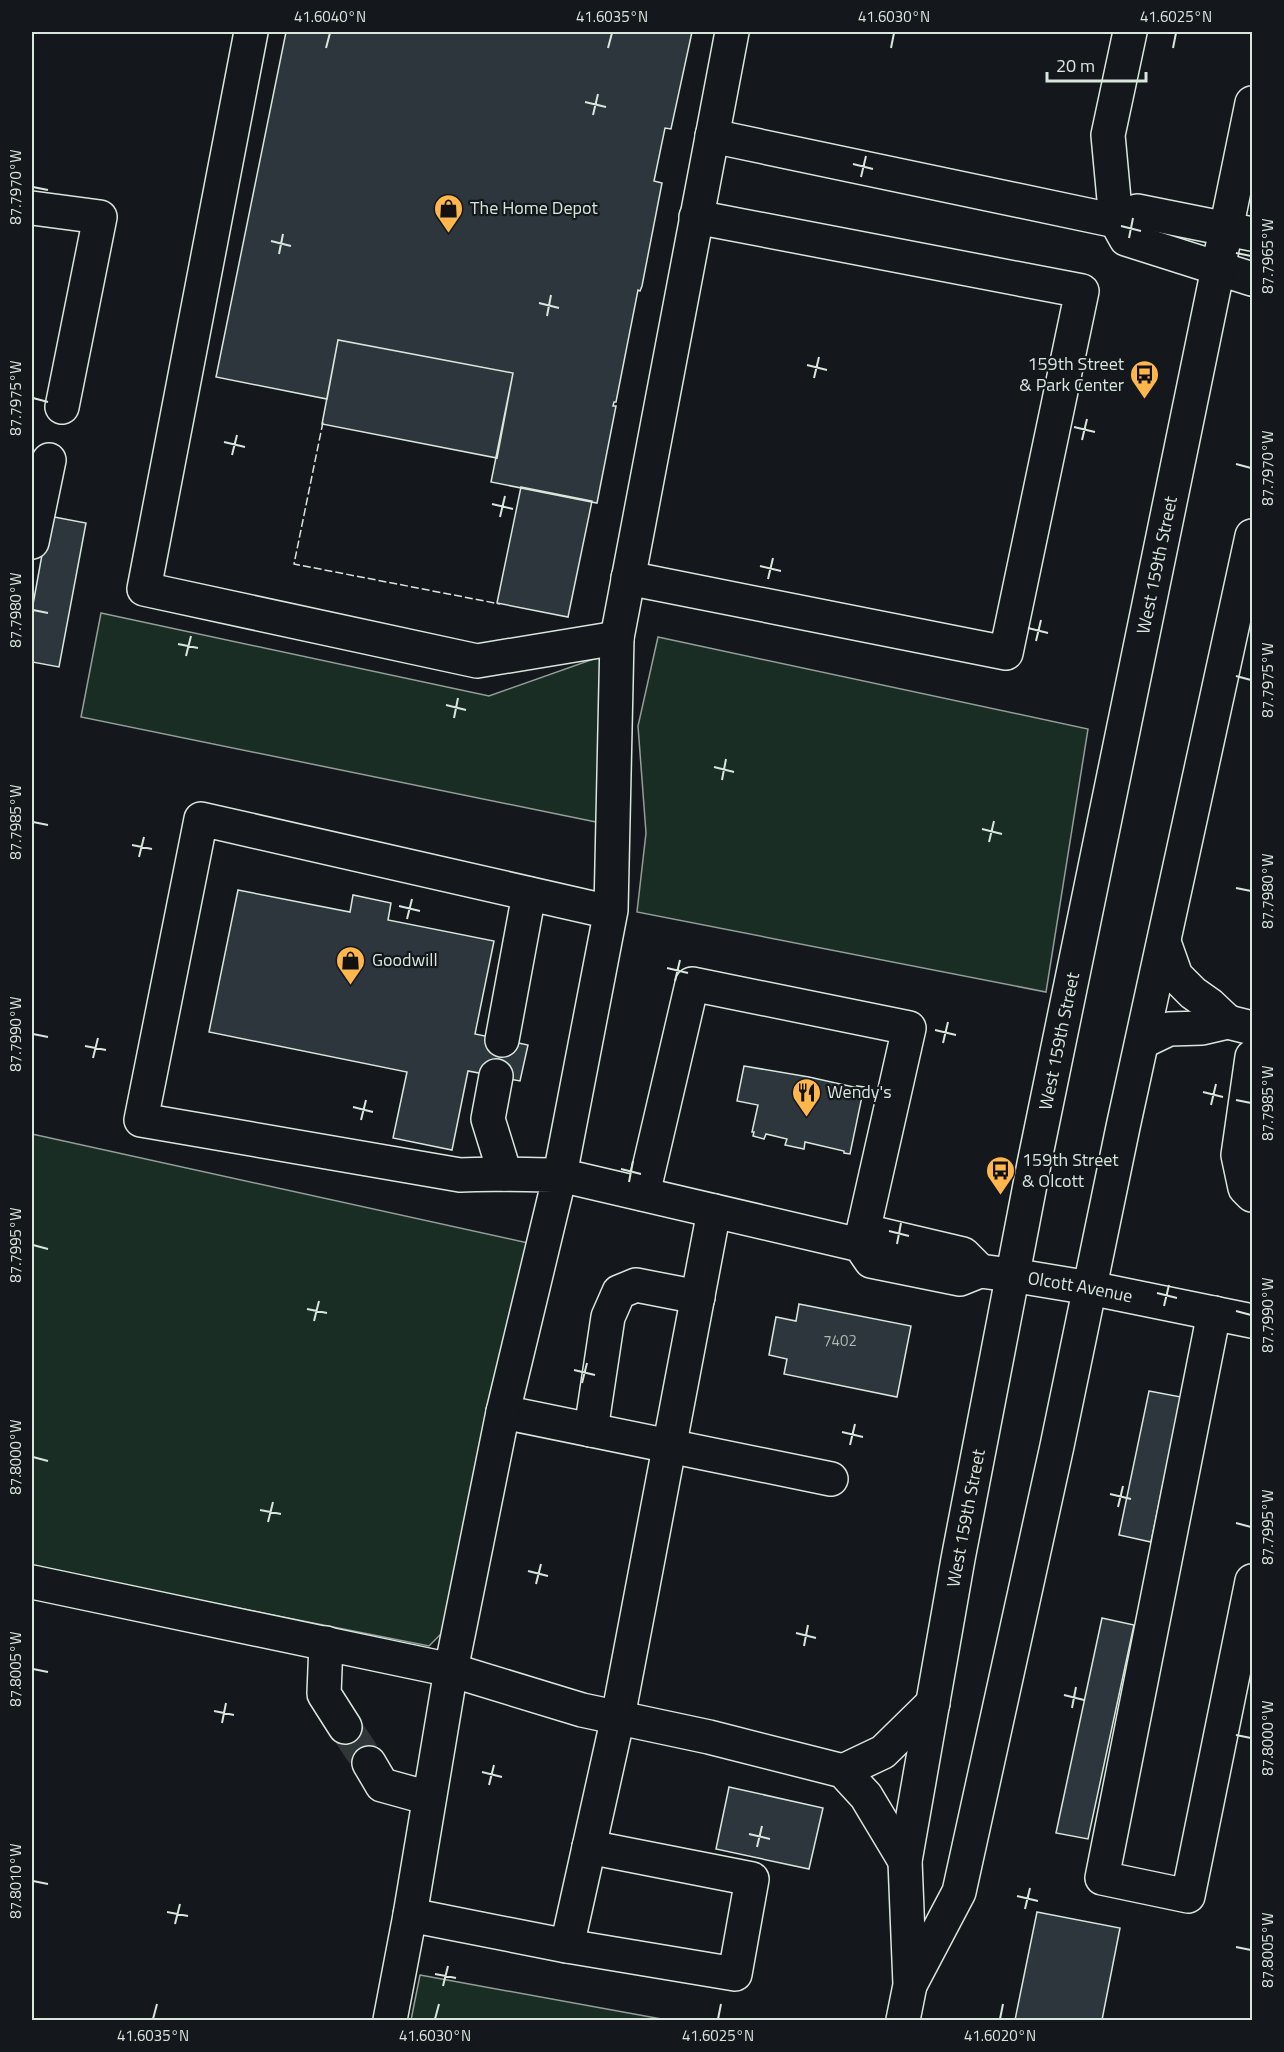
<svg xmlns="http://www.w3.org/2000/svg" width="1284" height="2052" viewBox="0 0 1284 2052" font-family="'Titillium Web',sans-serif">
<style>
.green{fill:#1a2d24;stroke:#939e99;stroke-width:1.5}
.building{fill:#2c363c;stroke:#d8e6dc;stroke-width:1.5}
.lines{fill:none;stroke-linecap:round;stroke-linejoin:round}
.minor-tunnel{stroke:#313739;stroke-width:33;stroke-dasharray:33 16;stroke-linecap:butt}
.minor-casing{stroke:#d8e6dc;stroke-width:36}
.major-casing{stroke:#d8e6dc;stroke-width:36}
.minor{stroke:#14181c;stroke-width:33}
.major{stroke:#14181c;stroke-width:33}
.fence{stroke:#d8e6dc;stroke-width:1.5;stroke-dasharray:8 3;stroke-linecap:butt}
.ticks{fill:none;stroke:#d8e6dc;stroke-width:2}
.labels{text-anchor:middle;stroke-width:4.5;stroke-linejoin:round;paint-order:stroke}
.number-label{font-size:15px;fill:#adbab4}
.poi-label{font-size:18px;fill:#d8e6dc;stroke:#14181c;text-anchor:start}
.street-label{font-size:18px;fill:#d8e6dc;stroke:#14181c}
.neatline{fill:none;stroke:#d8e6dc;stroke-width:2}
.ticks-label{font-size:15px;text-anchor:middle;fill:#d8e6dc}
</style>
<rect width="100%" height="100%" fill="#14181c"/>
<path class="green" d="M101 613 489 696 602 656 601 823 81 717Z
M658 637 1088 729 1046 992 637 912 646 833 638 726Z
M32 1134 528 1243 446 1629 429 1646 32 1567Z
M420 1975 667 2020H411Z"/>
<path class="building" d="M286 32H692L671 129 665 128 654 181 662 183 642 286 640 291 638 290 616 402H614L613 406H616L597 503 491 482 513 373 338 340 327 399 216 377Z
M338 340 513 373 497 458 322 424Z
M521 487 592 501 568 617 497 603Z
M49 516 86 523 59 667 32 662V610Z
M238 890 350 912 353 895 391 903 388 920 494 941 475 1034 528 1045 520 1081 468 1071 452 1150 393 1138 407 1072 209 1032Z
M744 1066 809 1077 858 1088 857 1086 864 1087 850 1154 844 1153V1151L805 1142 804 1149 785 1145 787 1139 766 1134 764 1139 753 1136 754 1132H752L758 1105 737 1101Z
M799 1304 911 1326 897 1397 784 1374 787 1359 769 1355 776 1317 796 1321Z
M1149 1391 1181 1397 1151 1542 1119 1535Z
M1102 1618 1134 1625 1088 1839 1056 1833Z
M729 1787 823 1808 809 1869 716 1849Z
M1037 1912 1120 1928 1102 2020H1015Z"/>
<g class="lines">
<path class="minor-tunnel" d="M345 1727 369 1763"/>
<defs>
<g id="minor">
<path d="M251 32 144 589 477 661 617 638"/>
<path id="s1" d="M732 32 617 638 611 910 560 1175 860 1245 871 1261 960 1279 980 1271 1011 1275 1090 1288 1252 1321"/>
<path d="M1130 32 1108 135 1116 221 1126 239 1252 279"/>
<path d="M712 136 1116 221 1137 211 1252 234"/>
<path d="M32 208 100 217 62 407"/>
<path d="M32 542 49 460"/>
<path d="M628 578 1006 653 1082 291 696 217"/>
<path d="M610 912 201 819 141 1120 460 1175C494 1173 526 1175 560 1175L503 1412 831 1479"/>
<path d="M1164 942 1176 976 1193 993 1210 1005 1228 1022"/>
<path d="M502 1040 529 894"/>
<path d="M1142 1042 1169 1029 1202 1028 1228 1022 1252 1028"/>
<path d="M1252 1057 1238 1155 1245 1188 1252 1195"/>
<path d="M496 1076 488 1119 505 1174"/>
<path d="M643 1194 692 984 909 1028 860 1245"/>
<path d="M860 1245 878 1234 963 1254 980 1271"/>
<path d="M1214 1313 1102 1878 1188 1896 1252 1581"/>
<path d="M591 1430 608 1317 619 1292 636 1285 698 1297"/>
<path d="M32 1582 451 1670 582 1710 709 1737 843 1771 866 1796 905 1861"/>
<path d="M326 1643 324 1694 345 1727"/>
<path d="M369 1763 382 1785 429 1798"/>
<path d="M843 1771 883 1752 933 1703"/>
<path d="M410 1915 567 1946 735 1974 752 1879 589 1847"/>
<path d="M567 1946 618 1717 714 1211"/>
<path d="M390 2020 410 1915 451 1670 503 1412"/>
</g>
<g id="major">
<path d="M911 1983 959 1892 1057 1446 1123 1127 1252 536"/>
<path id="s2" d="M903 2020 910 1985 905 1861 958 1559 1034 1164 1252 103"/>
</g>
</defs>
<use href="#minor" class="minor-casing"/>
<use href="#major" class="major-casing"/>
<use href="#minor" class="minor"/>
<use href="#major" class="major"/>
<path class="fence" d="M323 422 294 564 500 604"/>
</g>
<path class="ticks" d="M326 48 330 33M608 48 612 33M891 48 894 33M1173 48 1176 33M585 102 606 107M593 115 598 94M853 164 873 169M861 177 866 156M33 187 48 190M1121 226 1141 231M1129 238 1133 218M271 241 291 246M1236 253 1251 256M279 254 283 234M539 303 559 308M547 316 551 295M807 365 827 370M814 378 819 357M33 398 48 402M1074 427 1095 432M1082 440 1087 419M224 442 245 447M232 455 237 435M1236 464 1251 468M492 504 513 509M500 517 505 496M760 566 781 571M768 579 773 558M33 610 48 613M1028 628 1048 633M1036 641 1041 620M178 644 198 648M186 656 191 636M1236 676 1251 680M446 705 466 710M454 718 458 698M714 767 734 772M722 780 726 759M33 822 48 825M982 829 1002 834M989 842 994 821M132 845 152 849M139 857 144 837M1236 888 1251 891M399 906 420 911M407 919 412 899M667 968 688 973M675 981 680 960M935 1030 956 1035M33 1034 48 1037M943 1043 948 1022M85 1046 106 1050M93 1058 98 1038M1203 1092 1223 1097M1236 1100 1251 1103M1211 1105 1216 1084M353 1107 373 1112M361 1120 366 1100M621 1169 641 1174M629 1182 633 1161M889 1231 909 1236M897 1244 901 1223M33 1245 48 1249M1157 1293 1177 1298M1164 1306 1169 1285M307 1309 327 1313M1236 1311 1251 1315M314 1321 319 1301M574 1370 595 1375M582 1383 587 1363M842 1432 863 1437M850 1445 855 1424M33 1457 48 1461M1110 1494 1131 1499M1118 1507 1123 1486M260 1510 281 1514M268 1522 273 1502M1236 1523 1251 1527M528 1571 548 1576M536 1584 541 1564M796 1633 816 1638M804 1646 808 1625M33 1669 48 1672M1064 1695 1084 1700M1072 1708 1076 1687M214 1711 234 1715M222 1723 226 1703M1236 1735 1251 1738M482 1772 502 1777M489 1785 494 1765M749 1834 770 1839M757 1847 762 1826M33 1881 48 1884M1017 1896 1038 1901M1025 1909 1030 1888M167 1912 188 1916M175 1924 180 1904M1236 1947 1251 1950M435 1974 456 1978M443 1986 448 1966M153 2019 157 2004M435 2019 439 2004M718 2019 721 2004M1000 2019 1003 2004"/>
<defs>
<symbol id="shop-pin" viewBox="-11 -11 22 30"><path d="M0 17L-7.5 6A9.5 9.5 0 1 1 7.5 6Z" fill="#ffb74d" stroke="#14181c"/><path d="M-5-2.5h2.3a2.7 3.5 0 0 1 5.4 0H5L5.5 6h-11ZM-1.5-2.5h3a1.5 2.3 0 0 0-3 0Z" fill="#111"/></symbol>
<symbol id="bus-pin" viewBox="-11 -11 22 30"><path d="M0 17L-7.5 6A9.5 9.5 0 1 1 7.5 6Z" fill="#ffb74d" stroke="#14181c"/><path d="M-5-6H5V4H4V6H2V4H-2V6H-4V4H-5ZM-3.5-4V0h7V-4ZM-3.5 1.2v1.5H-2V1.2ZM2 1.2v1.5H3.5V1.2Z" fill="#111"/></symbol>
<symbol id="restaurant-pin" viewBox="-11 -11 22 30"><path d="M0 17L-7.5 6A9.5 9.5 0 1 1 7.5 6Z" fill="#ffb74d" stroke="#14181c"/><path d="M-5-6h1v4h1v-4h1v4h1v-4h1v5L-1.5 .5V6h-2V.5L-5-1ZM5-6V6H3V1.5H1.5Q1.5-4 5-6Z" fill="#111"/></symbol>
</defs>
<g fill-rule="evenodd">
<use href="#shop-pin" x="432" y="192" width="33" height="45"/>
<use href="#bus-pin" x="1128" y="358" width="33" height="45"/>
<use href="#shop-pin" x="334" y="944" width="33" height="45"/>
<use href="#restaurant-pin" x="790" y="1076" width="33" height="45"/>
<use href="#bus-pin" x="984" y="1154" width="33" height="45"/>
</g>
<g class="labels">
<g class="number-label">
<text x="840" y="1346">7402</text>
</g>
<g class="poi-label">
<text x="470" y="214">The Home Depot</text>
<text x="1124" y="370" text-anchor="end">159th Street<tspan x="1124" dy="21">&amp; Park Center</tspan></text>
<text x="372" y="966">Goodwill</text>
<text x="827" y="1098">Wendy's</text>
<text x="1022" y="1166">159th Street<tspan x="1022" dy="21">&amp; Olcott</tspan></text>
</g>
<g class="street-label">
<text dy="6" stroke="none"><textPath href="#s2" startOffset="1480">West 159th Street</textPath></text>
<text dy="6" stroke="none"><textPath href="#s2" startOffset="994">West 159th Street</textPath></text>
<text dy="6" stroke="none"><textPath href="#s1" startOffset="1700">Olcott Avenue</textPath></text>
<text dy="6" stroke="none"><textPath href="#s2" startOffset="508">West 159th Street</textPath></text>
</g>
</g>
<rect width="1284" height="2052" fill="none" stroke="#14181c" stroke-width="66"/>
<path d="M1047 72v9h99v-9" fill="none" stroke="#d8e6dc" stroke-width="3"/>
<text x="1056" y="72" font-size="18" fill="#d8e6dc" stroke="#14181c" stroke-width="4.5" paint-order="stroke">20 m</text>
<rect x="33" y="33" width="1218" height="1986" class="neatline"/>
<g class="ticks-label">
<text x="330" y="22">41.6040°N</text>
<text x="612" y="22">41.6035°N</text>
<text x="894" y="22">41.6030°N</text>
<text x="1176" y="22">41.6025°N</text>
<text transform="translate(16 187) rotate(-90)" y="5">87.7970°W</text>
<text transform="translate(1268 256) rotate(-90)" y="5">87.7965°W</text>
<text transform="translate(16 398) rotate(-90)" y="5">87.7975°W</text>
<text transform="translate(1268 468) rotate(-90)" y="5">87.7970°W</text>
<text transform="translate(16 610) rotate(-90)" y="5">87.7980°W</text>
<text transform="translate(1268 680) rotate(-90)" y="5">87.7975°W</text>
<text transform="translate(16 822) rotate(-90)" y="5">87.7985°W</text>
<text transform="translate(1268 891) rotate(-90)" y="5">87.7980°W</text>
<text transform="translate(16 1034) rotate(-90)" y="5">87.7990°W</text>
<text transform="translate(1268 1103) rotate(-90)" y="5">87.7985°W</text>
<text transform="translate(16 1245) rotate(-90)" y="5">87.7995°W</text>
<text transform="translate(1268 1315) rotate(-90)" y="5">87.7990°W</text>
<text transform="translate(16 1457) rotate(-90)" y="5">87.8000°W</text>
<text transform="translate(1268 1527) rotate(-90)" y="5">87.7995°W</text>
<text transform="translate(16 1669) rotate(-90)" y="5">87.8005°W</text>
<text transform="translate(1268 1738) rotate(-90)" y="5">87.8000°W</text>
<text transform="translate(16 1881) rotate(-90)" y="5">87.8010°W</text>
<text transform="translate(1268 1950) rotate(-90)" y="5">87.8005°W</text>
<text x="153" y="2041">41.6035°N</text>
<text x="435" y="2041">41.6030°N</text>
<text x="718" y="2041">41.6025°N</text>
<text x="1000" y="2041">41.6020°N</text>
</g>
</svg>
